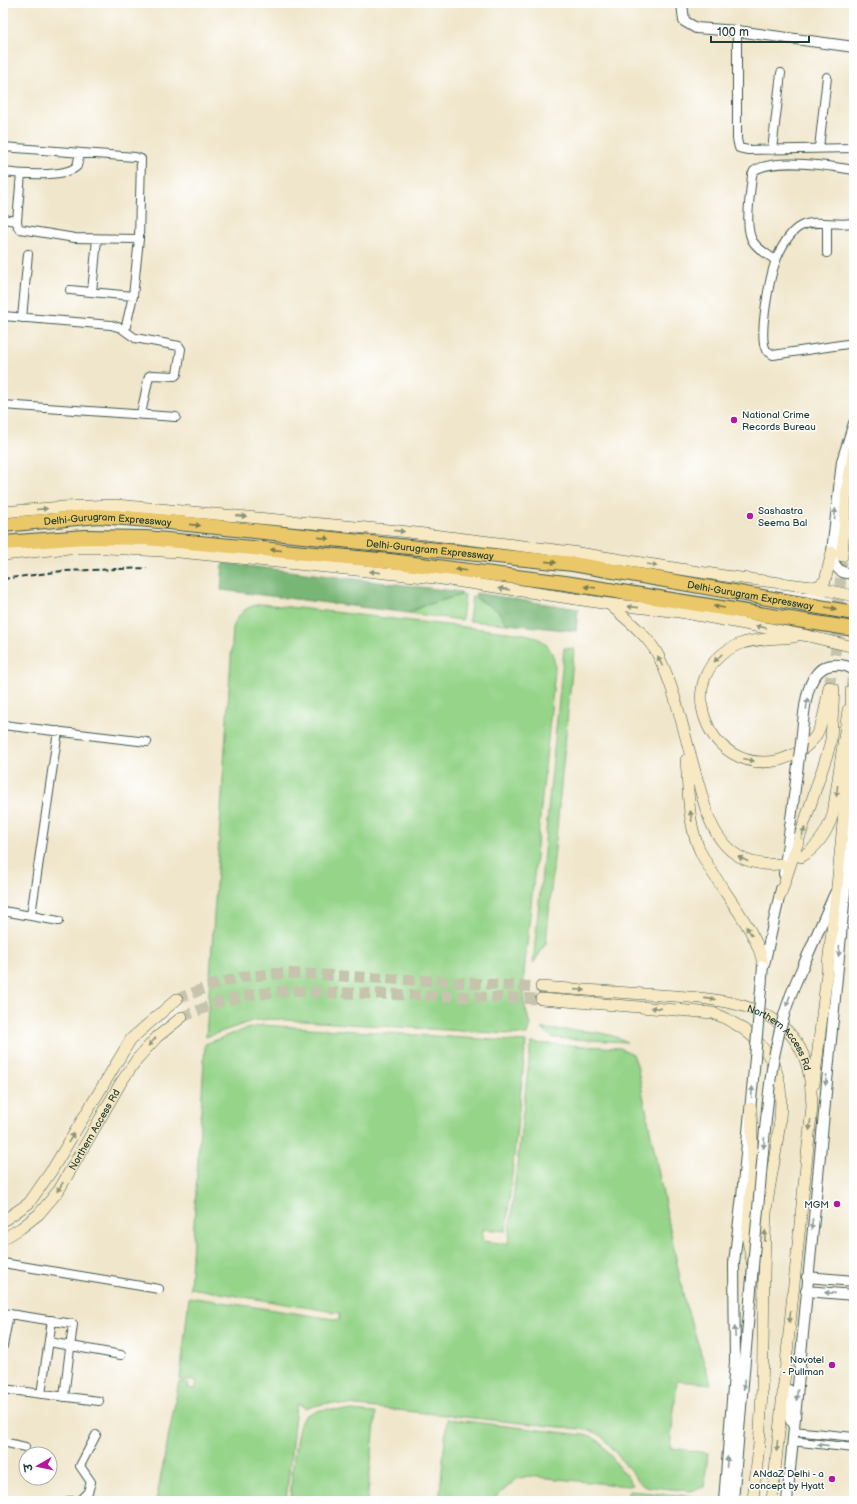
<svg xmlns="http://www.w3.org/2000/svg" width="857" height="1504" viewBox="0 0 857 1504" font-family="'Balsamiq Sans','Playpen Sans Deva',sans-serif">
<style>
.green{fill:#96d48a;stroke:#5a885f}
.forest{fill:#78b676;stroke:#4c7a55}
.lines{fill:none;stroke-linecap:round;stroke-linejoin:round}
.secondary-tunnel{stroke:#c6c4ad;stroke-width:11;stroke-dasharray:11 5.5;stroke-linecap:butt}
.minor-casing{stroke:#3e564b;stroke-width:10}
.tertiary-casing{stroke:#3e564b;stroke-width:12}
.secondary-casing{stroke:#3e564b;stroke-width:12}
.motorway-casing{stroke:#3e564b;stroke-width:16}
.minor{stroke:#fff;stroke-width:8}
.tertiary{stroke:#fff;stroke-width:10}
.secondary{stroke:#f7e9c3;stroke-width:11}
.motorway{stroke:#eac769;stroke-width:14}
.rail{stroke:#1f3d34;stroke-width:2;stroke-dasharray:6 3;stroke-linecap:butt}
.tertiary-bridge-casing{stroke:#3e564b;stroke-width:12;stroke-linecap:butt}
.tertiary-bridge{stroke:#fff;stroke-width:10}
.oneway{fill:#8b937c}
.oneway2{fill:#8f9e9a}
.oneway3{fill:#7a7b4c}
.poi-dot{fill:#b5179e;stroke:#fff;stroke-width:1.5}
.labels{text-anchor:middle;stroke-width:3;stroke-linejoin:round;paint-order:stroke}
.poi-label{font-size:10px;fill:#1f3d34;stroke:#fff;text-anchor:end}
.street-label{font-size:10px;fill:#1f3d34;stroke:#fff}
</style>
<rect width="100%" height="100%" fill="#fff"/>
<filter id="ink" filterUnits="userSpaceOnUse"><feTurbulence type="fractalNoise" baseFrequency=".025" numOctaves="2"/><feDisplacementMap in="SourceGraphic" scale="8" xChannelSelector="R" yChannelSelector="G"/><feConvolveMatrix kernelMatrix="1 2 1 2 8 2 1 2 1" color-interpolation-filters="sRGB"/></filter>
<filter id="wash" filterUnits="userSpaceOnUse"><feTurbulence type="fractalNoise" baseFrequency=".012" numOctaves="4" result="noise"/><feDisplacementMap in="SourceGraphic" scale="16" xChannelSelector="R" yChannelSelector="G"/><feGaussianBlur stdDeviation="0.9" result="paint"/><feColorMatrix in="noise" values="0 0 0 0 0 0 0 0 0 0 0 0 0 0 0 0 0 1.4 0 .05"/><feComposite in="paint" operator="in"/></filter>
<g filter="url(#wash)">
<rect width="100%" height="100%" fill="#f0e6cb"/>
<path class="green" d="M461 595H465L462 620 409 613 423 606Z
M472 596 498 611 507 624 469 621Z
M263 604 525 634C545 638 555 650 555 670L524 973V1003L530 1025 527 1035 270 1019 252 1021 206 1037 233 628C238 613 247 605 263 604Z
M564 648 574 649 546 943 533 964Z
M262 1025 526 1042 506 1231 483 1229 482 1241 508 1244 531 1043 620 1048 633 1054 637 1065 685 1303 711 1384 677 1381 670 1448 708 1453 704 1487 690 1491 643 1486 605 1440 599 1434 589 1430 329 1403 303 1408 302 1405H296L286 1501H156L179 1382 189 1384 188 1388 195 1389 197 1382 190 1380 189 1382 180 1380 189 1297 340 1320V1313L190 1288 205 1044 246 1029Z
M542 1029C569 1031 602 1028 627 1042L553 1038Z
M327 1409 376 1413 367 1501H290C291 1486 295 1425 304 1417 310 1412 320 1410 327 1409Z
M447 1419 591 1436 601 1443 633 1485 628 1486 528 1476 517 1479 491 1501H439Z
M629 1491 690 1496 703 1499V1501H625Z"/>
<path class="forest" d="M223 563 461 592V595L423 606 409 613 221 590Z
M476 593 578 609 576 631 507 624 498 611 475 597Z"/>
</g>
<g filter="url(#ink)">
<g class="lines">
<path class="secondary-tunnel" d="M829 687 836 648 842 556
M851 690 854 659
M177 999 219 983 248 976 286 973 541 987
M182 1017 219 1002 249 995 284 991 541 999"/>
<defs>
<path id="minor" d="M737 31V139L739 148 748 150 854 148
M3 147 135 157 141 159 139 239 133 296 125 330
M819 148 827 77
M772 150 781 73
M3 172C19 174 66 178 77 166L80 153
M21 174 17 221 18 227 20 229 75 238 139 239
M3 219 17 221
M852 223C836 226 814 219 801 226 789 232 781 248 776 260 770 276 758 336 766 350L773 355 854 343
M827 224V253
M776 261C769 255 759 250 754 243 743 230 751 192 752 175L754 171C773 157 831 166 854 170
M70 290 133 296
M92 292 97 239
M3 316 111 325 121 328 135 338 179 346 181 349 177 374 175 376 152 375 149 376 141 414
M22 318 28 254
M3 405 176 417
M3 725 147 742
M3 911 59 921
M31 915 58 731
M3 1263 159 1289
M3 1313 73 1324 64 1397
M49 1342 121 1355
M3 1346 9 1314
M3 1389 99 1401
M41 1394 52 1320
M793 1431 854 1437
M792 1441 854 1448
M3 1442 25 1447
M69 1501H73
M79 1501 88 1492 91 1482 80 1466 96 1435"/>
<path id="tertiary" d="M682 3 684 21 696 28 737 31 854 47
M854 423 842 461 832 552C833 566 839 575 854 573
M801 743C804 720 803 667 833 665 841 664 848 666 854 670
M784 874 799 757
M764 965 781 889
M803 966 835 893
M807 1277 854 1281
M806 1291 854 1295
M789 1390 787 1404 791 1421
M724 1501 735 1362 734 1263 742 1196 755 1058
M733 1501 751 1289
M787 1501 854 799"/>
<g id="secondary">
<path d="M3 512 62 507 116 505 400 531 572 552 725 576 812 587 854 596"/>
<path d="M3 555 69 548H108L179 552 435 578 609 604 680 612 808 636 854 647"/>
<path d="M842 556 847 489 854 448"/>
<path d="M812 587 818 586 825 581 832 552"/>
<path d="M609 604C627 620 648 635 659 657 678 696 686 744 699 785 705 807 710 829 726 846 741 862 760 866 781 864"/>
<path d="M794 637C776 639 756 638 740 644 668 672 706 778 780 760 793 756 807 748 815 737 824 723 826 703 829 687"/>
<path d="M686 760C689 791 687 824 701 853 717 886 760 932 763 966"/>
<path d="M801 857C818 847 827 833 833 814L848 710"/>
<path d="M780 896 828 752 831 739 834 689"/>
<path id="s1" d="M541 987C580 990 620 992 659 995 713 999 785 999 806 1062 811 1076 811 1092 812 1106L772 1501"/>
<path d="M541 999 713 1013C741 1024 766 1043 777 1073 789 1110 769 1174 766 1214 762 1286 765 1357 760 1429 759 1453 755 1477 753 1501"/>
<path d="M814 1084 837 887 852 726 851 690"/>
<path d="M751 1108 753 1164 747 1236 753 1266"/>
<path d="M3 1221 29 1203 52 1170 131 1039 177 999"/>
<path id="s2" d="M3 1239 21 1228 39 1214 59 1190 120 1084 137 1059 157 1037 182 1017"/>
</g>
<g id="motorway">
<path id="s3" d="M3 525 98 516 149 520 573 564 854 613"/>
<path d="M3 543 85 537 146 538 390 561 565 583 854 629"/>
</g>
</defs>
<use href="#minor" class="minor-casing"/>
<use href="#tertiary" class="tertiary-casing"/>
<use href="#secondary" class="secondary-casing"/>
<use href="#motorway" class="motorway-casing"/>
<use href="#minor" class="minor"/>
<use href="#tertiary" class="tertiary"/>
<use href="#secondary" class="secondary"/>
<use href="#motorway" class="motorway"/>
<path class="rail" d="M3 579 63 571 147 568"/>
<defs>
<path id="tertiary-bridge" d="M799 757 801 743
M755 1058 763 966
M751 1289C755 1243 759 1198 763 1152 769 1083 773 1029 803 966"/>
</defs>
<use href="#tertiary-bridge" class="tertiary-bridge-casing"/>
<use href="#tertiary-bridge" class="tertiary-bridge"/>
</g>
<defs><path id="oneway-solid" d="M-6-.8H1V-3.2L6.5 0L1 3.2V.8H-6Z"/></defs>
<g class="oneway">
<use href="#oneway-solid" transform="translate(42 509) rotate(-5)"/>
<use href="#oneway-solid" transform="translate(241 516) rotate(5)"/>
<use href="#oneway-solid" transform="translate(399 531) rotate(6)"/>
<use href="#oneway-solid" transform="translate(652 565) rotate(9)"/>
<use href="#oneway-solid" transform="translate(375 572) rotate(-174)"/>
<use href="#oneway-solid" transform="translate(504 589) rotate(-172)"/>
<use href="#oneway-solid" transform="translate(633 607) rotate(-174)"/>
<use href="#oneway-solid" transform="translate(761 627) rotate(-169)"/>
<use href="#oneway-solid" transform="translate(718 658) rotate(135)"/>
<use href="#oneway-solid" transform="translate(660 661) rotate(-114)"/>
<use href="#oneway-solid" transform="translate(749 760) rotate(14)"/>
<use href="#oneway-solid" transform="translate(837 791) rotate(96)"/>
<use href="#oneway-solid" transform="translate(691 816) rotate(-98)"/>
<use href="#oneway-solid" transform="translate(803 833) rotate(-72)"/>
<use href="#oneway-solid" transform="translate(743 859) rotate(-153)"/>
<use href="#oneway-solid" transform="translate(749 931) rotate(-123)"/>
<use href="#oneway-solid" transform="translate(580 990) rotate(4)"/>
<use href="#oneway-solid" transform="translate(710 999) rotate(6)"/>
<use href="#oneway-solid" transform="translate(656 1008) rotate(-176)"/>
<use href="#oneway-solid" transform="translate(152 1042) rotate(132)"/>
<use href="#oneway-solid" transform="translate(810 1125) rotate(96)"/>
<use href="#oneway-solid" transform="translate(71 1138) rotate(-59)"/>
<use href="#oneway-solid" transform="translate(60 1187) rotate(123)"/>
<use href="#oneway-solid" transform="translate(765 1236) rotate(-87)"/>
<use href="#oneway-solid" transform="translate(790 1317) rotate(96)"/>
<use href="#oneway-solid" transform="translate(777 1446) rotate(95)"/>
</g>
<g class="oneway2">
<use href="#oneway-solid" transform="translate(835 514) rotate(-85)"/>
<use href="#oneway-solid" transform="translate(807 704) rotate(-82)"/>
<use href="#oneway-solid" transform="translate(839 951) rotate(95)"/>
<use href="#oneway-solid" transform="translate(788 1001) rotate(110)"/>
<use href="#oneway-solid" transform="translate(826 1080) rotate(96)"/>
<use href="#oneway-solid" transform="translate(752 1092) rotate(-85)"/>
<use href="#oneway-solid" transform="translate(764 1143) rotate(95)"/>
<use href="#oneway-solid" transform="translate(812 1224) rotate(96)"/>
<use href="#oneway-solid" transform="translate(830 1293) rotate(-175)"/>
<use href="#oneway-solid" transform="translate(735 1332) rotate(-92)"/>
<use href="#oneway-solid" transform="translate(744 1384) rotate(94)"/>
<use href="#oneway-solid" transform="translate(797 1395) rotate(96)"/>
<use href="#oneway-solid" transform="translate(823 1445) rotate(-174)"/>
<use href="#oneway-solid" transform="translate(727 1462) rotate(-85)"/>
</g>
<g class="oneway3">
<use href="#oneway-solid" transform="translate(195 525) rotate(6)"/>
<use href="#oneway-solid" transform="translate(324 538) rotate(6)"/>
<use href="#oneway-solid" transform="translate(276 550) rotate(-175)"/>
<use href="#oneway-solid" transform="translate(551 562) rotate(6)"/>
<use href="#oneway-solid" transform="translate(461 570) rotate(-173)"/>
<use href="#oneway-solid" transform="translate(590 587) rotate(-171)"/>
<use href="#oneway-solid" transform="translate(719 607) rotate(-171)"/>
<use href="#oneway-solid" transform="translate(831 608) rotate(10)"/>
</g>
</g>
<g class="poi-dot">
<circle cx="734" cy="420" r="4"/>
<circle cx="750" cy="516" r="4"/>
<circle cx="837" cy="1204" r="4"/>
<circle cx="832" cy="1365" r="4"/>
<circle cx="832" cy="1479" r="4"/>
</g>
<g class="labels">
<g class="poi-label">
<text x="742" y="418" text-anchor="start">National Crime<tspan x="742" dy="12">Records Bureau</tspan></text>
<text x="758" y="514" text-anchor="start">Sashastra<tspan x="758" dy="12">Seema Bal</tspan></text>
<text x="829" y="1208">MGM</text>
<text x="824" y="1363">Novotel<tspan x="824" dy="12">- Pullman</tspan></text>
<text x="824" y="1477">ANdaZ Delhi - a<tspan x="824" dy="12">concept by Hyatt</tspan></text>
</g>
<g class="street-label">
<text dy="4" stroke="none"><textPath href="#s3" startOffset="105">Delhi-Gurugram Expressway</textPath></text>
<text dy="4" stroke="none"><textPath href="#s3" startOffset="429">Delhi-Gurugram Expressway</textPath></text>
<text dy="4" stroke="none"><textPath href="#s3" startOffset="753">Delhi-Gurugram Expressway</textPath></text>
<text dy="4" stroke="none"><textPath href="#s1" startOffset="254">Northern Access Rd</textPath></text>
<text dy="4" stroke="none"><textPath href="#s2" startOffset="145">Northern Access Rd</textPath></text>
</g>
</g>
<rect width="857" height="1504" fill="none" stroke="#fff" stroke-width="16"/>
<g transform="translate(38 1466) rotate(261)"><circle r="19" fill="#ffffff" stroke="#a5b1ae"/>
<path d="M0-3L7 15L0 10L-7 15Z" fill="#b5179e"/>
<text y="-6" font-size="11" font-weight="bold" text-anchor="middle" fill="#1f3d34">उ</text>
</g>
<path d="M711 36v6h98v-6" fill="none" stroke="#1f3d34" stroke-width="2"/>
<text x="717" y="36" font-size="12" fill="#1f3d34" stroke="#ffffff" stroke-width="3" paint-order="stroke">100 m</text>
</svg>
